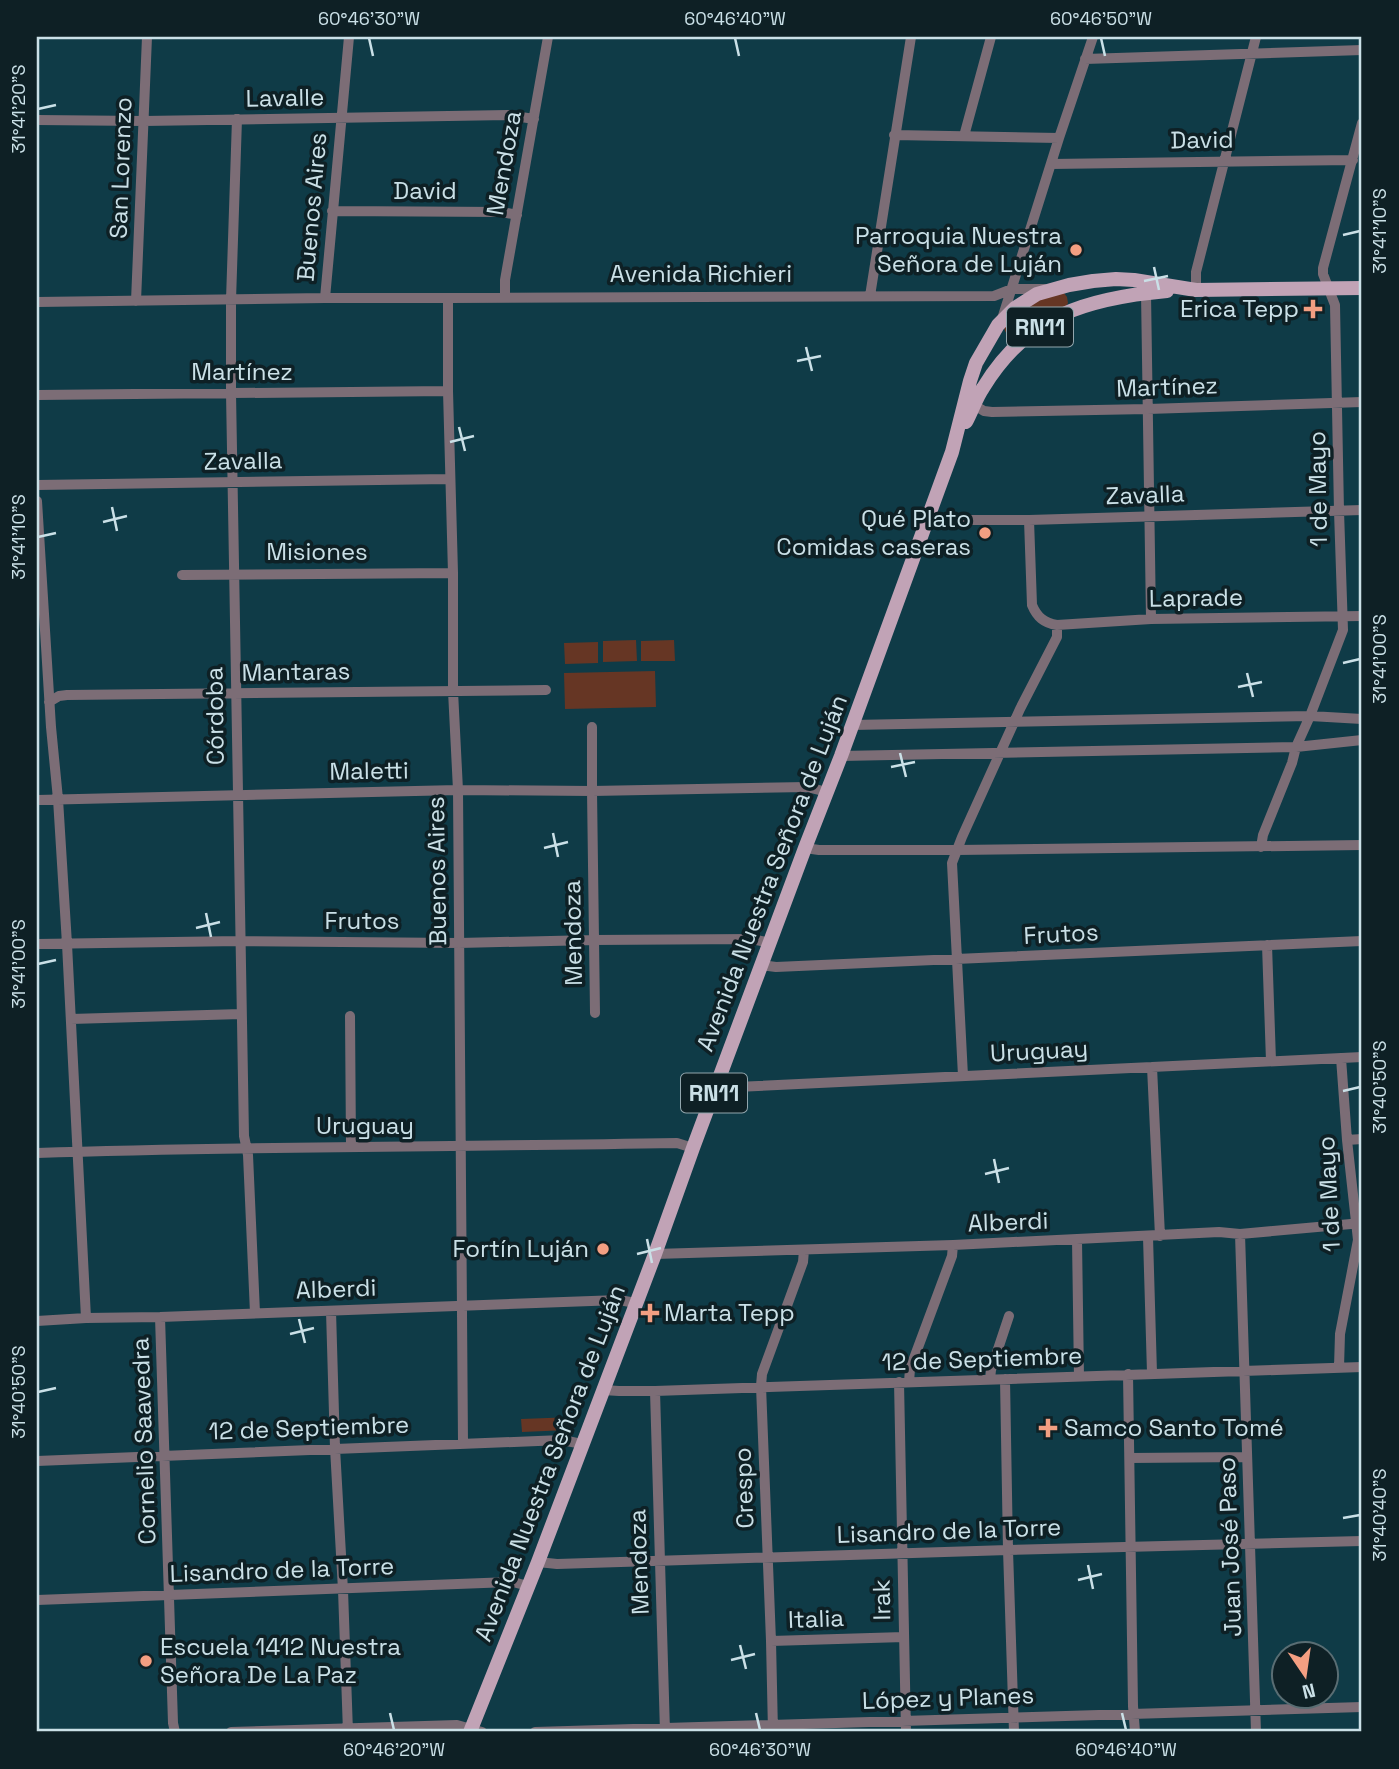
<svg xmlns="http://www.w3.org/2000/svg" width="1399" height="1769" viewBox="0 0 1399 1769" font-family="'Space Grotesk',sans-serif">
<style>
.green{fill:#663624}
.lines{fill:none;stroke-linecap:round;stroke-linejoin:round}
.minor{stroke:#7c6d76;stroke-width:10}
.major{stroke:#c1a3b6;stroke-width:14}
.ticks{fill:none;stroke:#cae0e7;stroke-width:2.5}
.poi-dot{fill:#f39f82;stroke:#0e2025;stroke-width:2.5}
.labels{text-anchor:middle;stroke-width:7;stroke-linejoin:round;paint-order:stroke}
.shield{fill:#0e2025;stroke:#92a6ad;stroke-width:2}
.shield-label{font-size:23px;font-weight:bold;fill:#cae0e7}
.street-label{font-size:24px;fill:#cae0e7;stroke:#0e2025}
.poi-label{font-size:24px;fill:#cae0e7;stroke:#0e2025;text-anchor:end}
.neatline{fill:none;stroke:#cae0e7;stroke-width:2.5}
.ticks-label{font-size:18px;text-anchor:middle;fill:#cae0e7}
</style>
<rect width="100%" height="100%" fill="#0f3b47"/>
<path class="green" d="M1049 293H1064L1067 297 1068 303 1065 308 1016 338C1009 336 1005 334 1004 327L1009 320Z
M636 640 637 661 603 662V641Z
M674 640 675 661H641V641Z
M598 642V663L565 664 564 643Z
M655 671 656 707 565 709 564 673Z
M574 1417 569 1430 522 1432 521 1419Z"/>
<g class="lines">
<path class="minor" d="M1085 59 1362 50
M237 119 231 300V393L244 1136 248 1155 255 1313
M37 120 144 121 508 115 534 119
M894 135 1059 138
M964 136 991 37
M1051 164 1353 160
M332 211 502 212 517 215
M1196 290V272L1256 37
M1146 293 1151 619
M870 296 911 37
M505 297V280L548 37
M325 298 349 37
M448 298V391L453 573V691L458 790 463 1443
M136 301 147 37
M37 302 325 298H448L994 296 1012 289H1044
M1002 319 1059 138 1093 37
M37 395 448 391
M974 405 984 411 992 412 1148 409 1362 402
M37 485 449 479
M37 501 51 727 58 799 67 944 86 1318
M930 516 952 520H1029L1362 510
M1029 520 1032 605C1037 617 1044 623 1057 625L1151 619 1362 616
M182 575 453 573
M49 702 59 696 67 695 546 690
M852 725 1310 716 1362 719
M592 727V791L595 1013
M841 756 1296 747 1362 740
M37 800 458 790 592 791 807 787 827 792
M1261 847 1263 835 1292 763 1296 747 1310 716 1343 630 1339 511 1335 305 1323 274V268L1362 123
M805 848 819 850H957L1362 845
M37 944 240 941 459 943 593 940 752 939 770 943
M1267 945 1271 1061
M761 965 776 967 1362 941
M350 1016 351 1147
M71 1019 241 1014
M1152 1067 1160 1236
M963 1076 952 863 962 837 1020 709 1057 637V625
M717 1085 736 1087 1362 1057
M1347 1140 1362 1139
M37 1153C250 1146 464 1147 677 1143L693 1148
M1240 1234 1256 1732
M1148 1237 1152 1373
M1077 1240 1079 1377
M655 1254 953 1245 1219 1232 1240 1234 1362 1223
M331 1311 335 1448 343 1590 348 1732
M160 1317 173 1723 175 1732
M37 1321 86 1318 160 1317 619 1300 636 1303
M1339 1367 1340 1334 1358 1240 1347 1140 1341 1058
M1128 1374 1133 1706 1135 1732
M990 1379 991 1370 1009 1316
M1005 1379 1008 1550 1014 1732
M899 1382 906 1732
M909 1382 910 1369 952 1256 953 1245
M603 1390 619 1391H655L1362 1367
M655 1391 665 1732
M1130 1458 1247 1457
M37 1461 562 1440 582 1444
M538 1562 557 1564 1008 1550 1362 1541
M37 1600 513 1582 528 1586
M771 1641 904 1637
M231 1732 457 1725 482 1732
M535 1732 1362 1707
M773 1732 771 1641 761 1386 762 1374 803 1262 804 1250"/>
<path class="major" d="M966 422C972 411 976 398 983 388 1027 315 1088 298 1167 291
M470 1732 538 1562 655 1254 693 1148 805 848 841 756 952 452 970 381 976 363 998 325 1015 308 1037 294 1069 285 1093 281 1116 279 1134 280 1196 290 1362 288"/>
</g>
<path class="ticks" d="M369 38 373 56M735 38 739 56M1101 38 1105 56M38 109 56 105M1343 235 1360 231M1154 267 1159 290M1144 281 1168 276M806 347 812 371M797 361 821 356M459 427 465 451M450 442 474 436M112 507 117 531M103 522 127 516M38 537 56 533M1343 663 1360 659M1247 673 1253 697M1238 687 1262 682M900 753 906 777M891 767 915 762M553 833 558 857M544 848 568 842M206 913 211 937M196 928 220 922M38 964 56 960M1343 1091 1360 1087M994 1159 999 1183M985 1174 1009 1168M647 1239 652 1263M637 1254 661 1248M299 1319 305 1343M290 1334 314 1328M38 1392 56 1388M1343 1518 1360 1515M1088 1565 1093 1589M1078 1580 1102 1574M740 1645 746 1669M731 1660 755 1654M390 1713 394 1730M756 1713 760 1730M1122 1713 1126 1730"/>
<g class="poi-dot">
<circle cx="1076" cy="250" r="7"/>
<path d="M1309.5 298.5h7v7h7v7h-7v7h-7v-7h-7v-7h7z"/>
<circle cx="985" cy="533" r="7"/>
<circle cx="603" cy="1249" r="7"/>
<path d="M646.5 1302.5h7v7h7v7h-7v7h-7v-7h-7v-7h7z"/>
<path d="M1044.5 1417.5h7v7h7v7h-7v7h-7v-7h-7v-7h7z"/>
<circle cx="146" cy="1661" r="7"/>
</g>
<g class="labels">
<g class="shield">
<rect x="1007" y="307.5" width="66" height="39" rx="5"/>
<rect x="681" y="1073.5" width="66" height="39" rx="5"/>
</g>
<g class="shield-label">
<text x="1040" y="335">RN11</text>
<text x="714" y="1101">RN11</text>
</g>
<g class="street-label">
<text transform="translate(285 98) rotate(-1)" y="8">Lavalle</text>
<text transform="translate(1202 140) rotate(-1)" y="8">David</text>
<text transform="translate(504 163) rotate(-80)" y="8">Mendoza</text>
<text transform="translate(121 168) rotate(-88)" y="8">San Lorenzo</text>
<text x="425" y="199">David</text>
<text transform="translate(312 207) rotate(-85)" y="8">Buenos Aires</text>
<text x="701" y="282">Avenida Richieri</text>
<text x="242" y="380">Martínez</text>
<text transform="translate(1167 387) rotate(-2)" y="8">Martínez</text>
<text transform="translate(243 461) rotate(-1)" y="8">Zavalla</text>
<text transform="translate(1318 489) rotate(-91)" y="8">1 de Mayo</text>
<text transform="translate(1145 495) rotate(-2)" y="8">Zavalla</text>
<text x="317" y="560">Misiones</text>
<text transform="translate(1196 598) rotate(-1)" y="8">Laprade</text>
<text transform="translate(296 672) rotate(-1)" y="8">Mantaras</text>
<text transform="translate(215 716) rotate(-91)" y="8">Córdoba</text>
<text transform="translate(369 771) rotate(-1)" y="8">Maletti</text>
<text transform="translate(437 871) rotate(-91)" y="8">Buenos Aires</text>
<text transform="translate(772 873) rotate(-69)" y="8">Avenida Nuestra Señora de Luján</text>
<text x="362" y="929">Frutos</text>
<text transform="translate(573 933) rotate(-91)" y="8">Mendoza</text>
<text transform="translate(1061 934) rotate(-3)" y="8">Frutos</text>
<text transform="translate(1039 1051) rotate(-3)" y="8">Uruguay</text>
<text x="365" y="1134">Uruguay</text>
<text transform="translate(1329 1194) rotate(-93)" y="8">1 de Mayo</text>
<text transform="translate(1008 1222) rotate(-2)" y="8">Alberdi</text>
<text transform="translate(336 1289) rotate(-2)" y="8">Alberdi</text>
<text transform="translate(982 1359) rotate(-2)" y="8">12 de Septiembre</text>
<text transform="translate(309 1428) rotate(-2)" y="8">12 de Septiembre</text>
<text transform="translate(144 1441) rotate(-92)" y="8">Cornelio Saavedra</text>
<text transform="translate(550 1463) rotate(-69)" y="8">Avenida Nuestra Señora de Luján</text>
<text transform="translate(744 1488) rotate(-92)" y="8">Crespo</text>
<text transform="translate(949 1531) rotate(-2)" y="8">Lisandro de la Torre</text>
<text transform="translate(1230 1547) rotate(-92)" y="8">Juan José Paso</text>
<text transform="translate(639 1562) rotate(-92)" y="8">Mendoza</text>
<text transform="translate(282 1570) rotate(-2)" y="8">Lisandro de la Torre</text>
<text transform="translate(882 1600) rotate(-91)" y="8">Irak</text>
<text transform="translate(816 1619) rotate(-2)" y="8">Italia</text>
<text transform="translate(948 1698) rotate(-2)" y="8">López y Planes</text>
</g>
<g class="poi-label">
<text x="1062" y="244">Parroquia Nuestra<tspan x="1062" dy="28">Señora de Luján</tspan></text>
<text x="1299" y="317">Erica Tepp</text>
<text x="971" y="527">Qué Plato<tspan x="971" dy="28">Comidas caseras</tspan></text>
<text x="589" y="1257">Fortín Luján</text>
<text x="664" y="1321" text-anchor="start">Marta Tepp</text>
<text x="1064" y="1436" text-anchor="start">Samco Santo Tomé</text>
<text x="160" y="1655" text-anchor="start">Escuela 1412 Nuestra<tspan x="160" dy="28">Señora De La Paz</tspan></text>
</g>
</g>
<rect width="1399" height="1769" fill="none" stroke="#0e2025" stroke-width="77"/>
<g transform="translate(1305 1675) rotate(167)"><circle r="33" fill="#0e2025" stroke="#596d73" stroke-width="2"/>
<path d="M0-5L12 26L0 18L-12 26Z" fill="#f39f82"/>
<text y="-10" font-size="19" font-weight="bold" text-anchor="middle" fill="#cae0e7">N</text>
</g>
<rect x="38" y="38" width="1322" height="1692" class="neatline"/>
<g class="ticks-label">
<text x="369" y="25">60°46'30"W</text>
<text x="735" y="25">60°46'40"W</text>
<text x="1101" y="25">60°46'50"W</text>
<text transform="translate(19 109) rotate(-90)" y="6">31°41'20"S</text>
<text transform="translate(1380 231) rotate(-90)" y="6">31°41'10"S</text>
<text transform="translate(19 537) rotate(-90)" y="6">31°41'10"S</text>
<text transform="translate(1380 659) rotate(-90)" y="6">31°41'00"S</text>
<text transform="translate(19 964) rotate(-90)" y="6">31°41'00"S</text>
<text transform="translate(1380 1087) rotate(-90)" y="6">31°40'50"S</text>
<text transform="translate(19 1392) rotate(-90)" y="6">31°40'50"S</text>
<text transform="translate(1380 1515) rotate(-90)" y="6">31°40'40"S</text>
<text x="394" y="1756">60°46'20"W</text>
<text x="760" y="1756">60°46'30"W</text>
<text x="1126" y="1756">60°46'40"W</text>
</g>
</svg>
